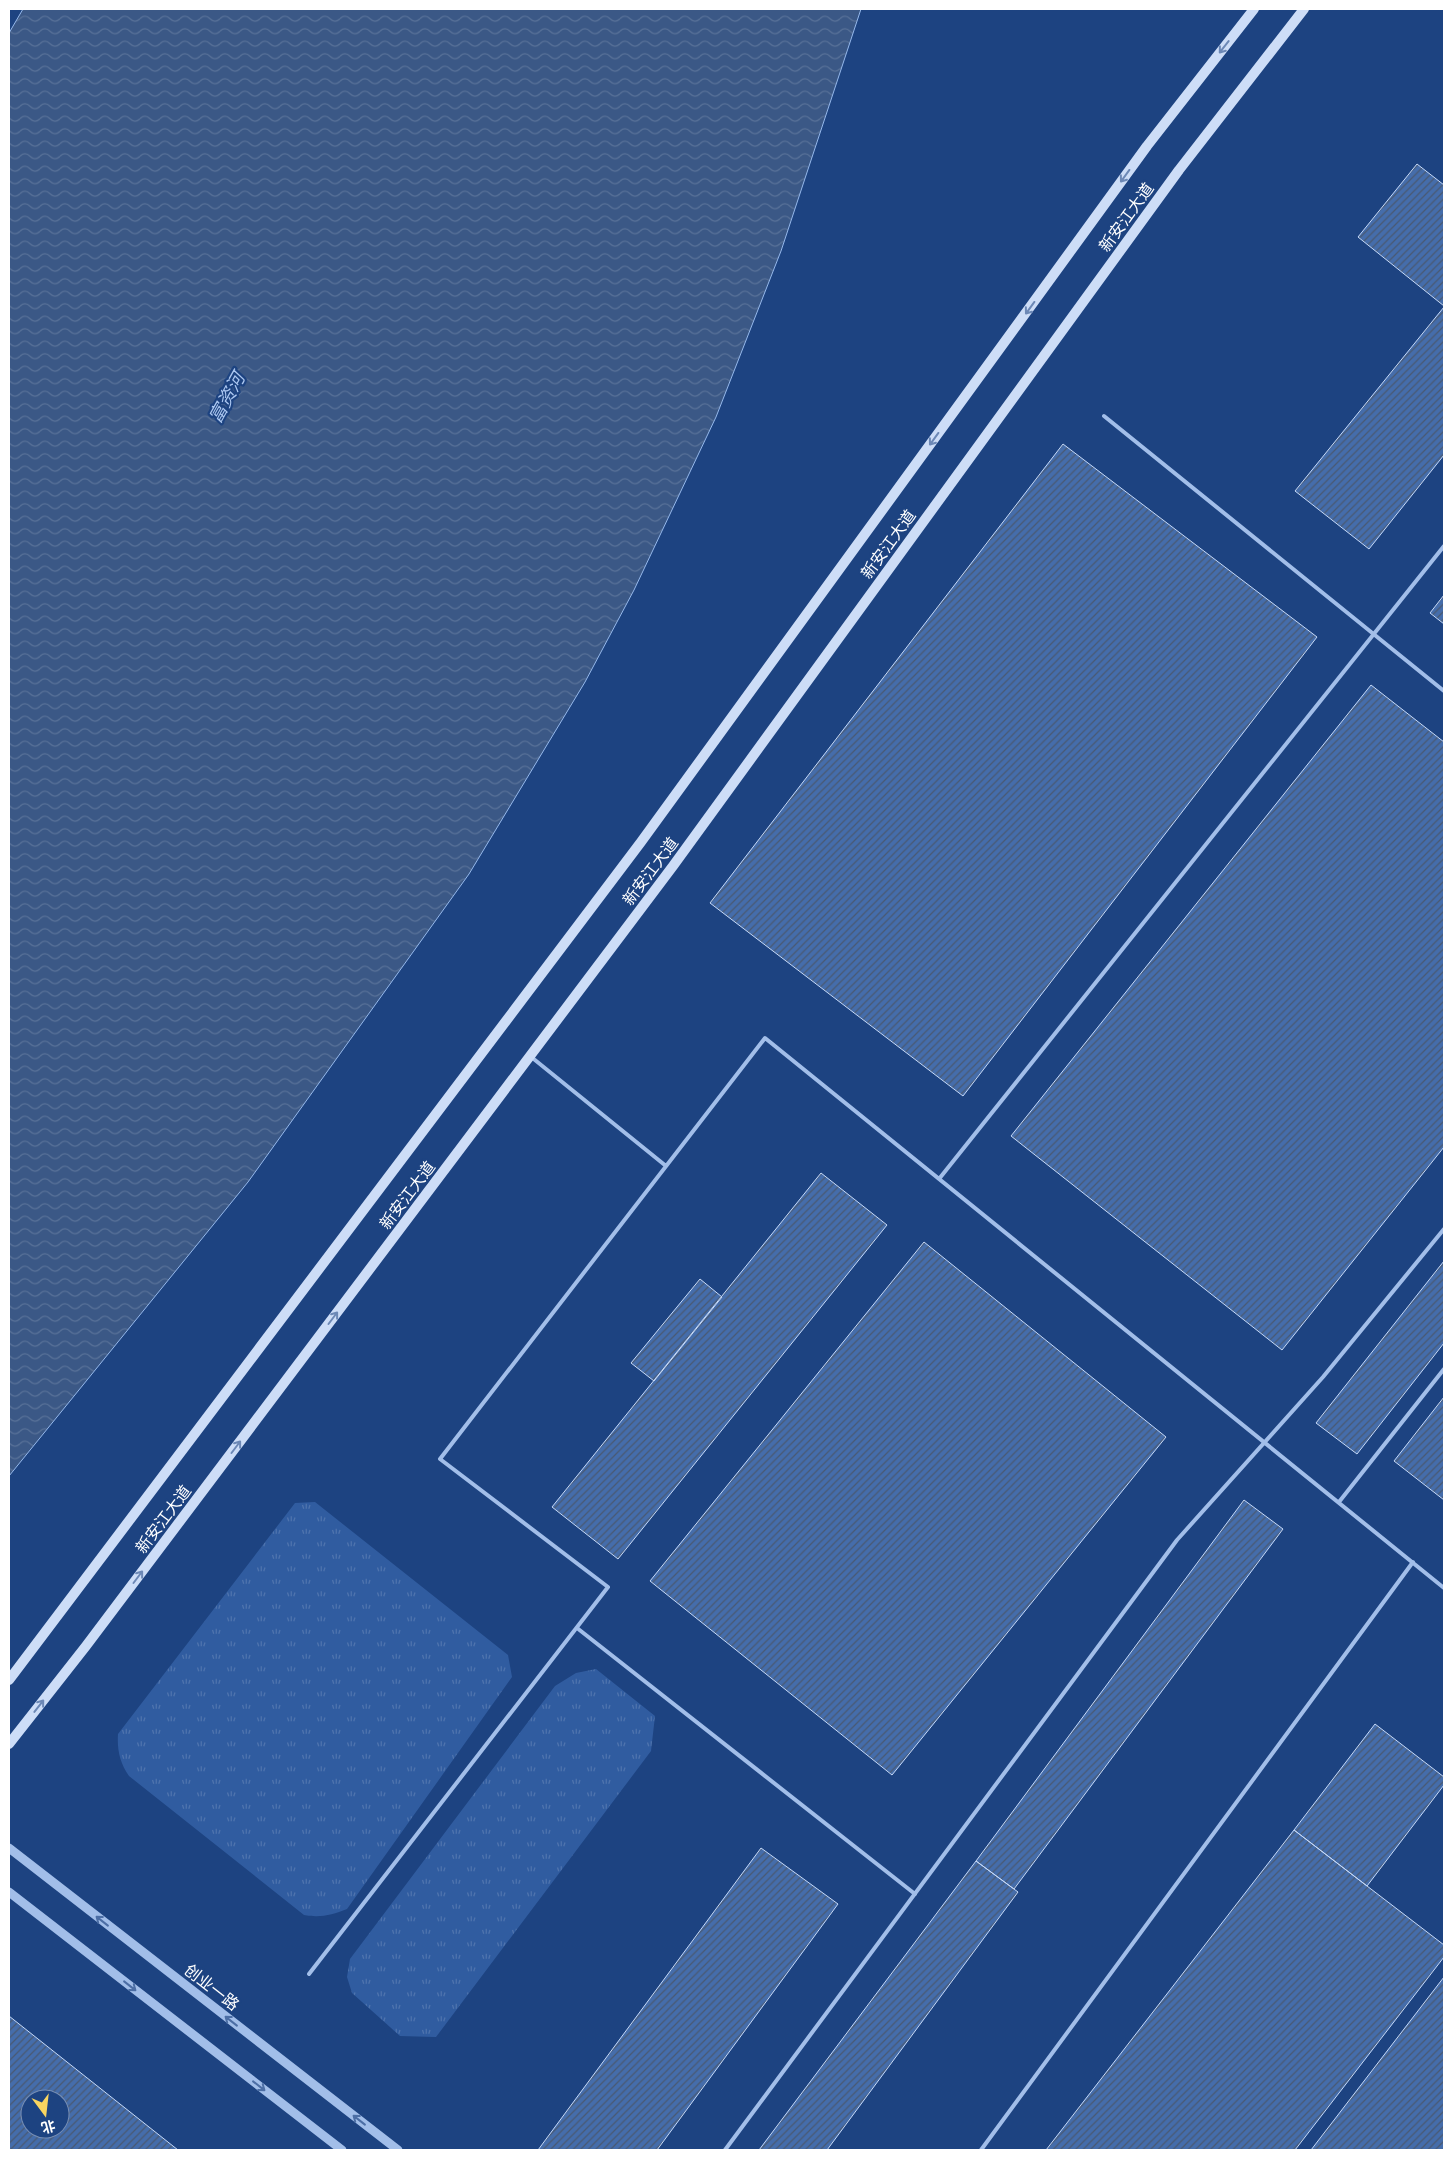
<svg xmlns="http://www.w3.org/2000/svg" width="1453" height="2159" viewBox="0 0 1453 2159" font-family="Helvetica,'Noto Sans SC',sans-serif">
<style>
.grass{fill:url(#grass-tufts)}
.water{fill:url(#water-waves);stroke:#95b8eb}
.building{fill:url(#building-hatch);stroke:#c6d9f7;fill-rule:evenodd}
.lines{fill:none;stroke-linecap:round;stroke-linejoin:round}
.service{stroke:#a2bee9;stroke-width:4}
.tertiary{stroke:#a2bee9;stroke-width:9}
.secondary{stroke:#cdddf7;stroke-width:10}
.oneway{stroke:#6c88b6}
.oneway2{stroke:#4c6ea5}
.labels{text-anchor:middle;stroke-width:4.5;stroke-linejoin:round;paint-order:stroke}
.street-label{font-size:16px;fill:#fff;stroke:#1d4381}
.water-label{font-size:18px;font-style:italic;fill:#adc8f1;stroke:#1d4381}
</style>
<defs>
<pattern id="grass-tufts" width="24" height="20" patternUnits="userSpaceOnUse" patternTransform="scale(1.25)"><rect width="24" height="20" fill="#305ca0"/><path d="M3 7l-1-3M5 7V3M7 7l1-3M15 17l-1-3M17 17v-4M19 17l1-3" fill="none" stroke="#4f74ae"/></pattern>
<pattern id="water-waves" width="16" height="10" patternUnits="userSpaceOnUse" patternTransform="scale(1.25)"><rect width="16" height="10" fill="#3b5886"/><path d="M0 5q4-4 8 0t8 0" fill="none" stroke="#587198"/></pattern>
<pattern id="building-hatch" width="6" height="6" patternUnits="userSpaceOnUse" patternTransform="scale(1.25)"><rect width="6" height="6" fill="#456dab"/><path d="M-1 1l2-2M0 6l6-6M5 7l2-2" fill="none" stroke="#495972"/></pattern>
</defs>
<rect width="100%" height="100%" fill="#1d4381"/>
<path class="grass" d="M315 1502 508 1655 512 1677 347 1909C332 1915 320 1918 304 1915L129 1776C120 1763 117 1750 118 1734L295 1503Z
M596 1669 655 1716 651 1751 436 2037 400 2036 352 1993 347 1977 350 1959 555 1686 576 1673Z"/>
<path class="water" d="M23 9H861L781 251 716 417 634 590 585 682 469 874 248 1182 9 1476V33Z"/>
<path class="building" d="M1417 164 1444 185V306L1358 237Z
M1444 307V455L1369 549 1295 491Z
M1063 444 1317 637 963 1096 710 903Z
M1444 595V624L1430 613Z
M1371 685 1444 742V1147L1282 1350 1011 1136Z
M821 1173 887 1225 618 1559 552 1507Z
M924 1242 1166 1437 892 1775 650 1581Z
M1444 1261V1343L1357 1454 1316 1423Z
M700 1279 722 1297 654 1381 631 1363Z
M1444 1397V1500L1394 1461Z
M1244 1500 1283 1529 1014 1889 976 1861Z
M1375 1724 1444 1777V1785L1367 1886 1294 1830Z
M1294 1830 1444 1945V1957L1295 2150H1046Z
M761 1848 838 1904 657 2150H538Z
M976 1861 1018 1892 827 2150H759Z
M1444 1977V2150H1311Z
M9 2016 178 2150H9ZM30 2099H60V2129H30Z"/>
<g class="lines">
<path class="service" d="M1104 416 1444 691
M530 1056 666 1166
M939 1179 1444 546
M1339 1502 1444 1369
M577 1628 915 1894
M309 1974 608 1587 440 1459 765 1038 1444 1588
M725 2150 1177 1540 1323 1377 1444 1229
M981 2150 1413 1562"/>
<path class="tertiary" d="M9 1848 398 2150
M9 1892 342 2150"/>
<path class="secondary" d="M9 1680 641 842 1147 146 1254 9
M9 1744 86 1646 673 866 1179 170 1304 9"/>
</g>
<defs><path id="oneway-shaft" d="M-6 0H5M1.5-3L5.5 0L1.5 3" fill="none" stroke-width="1.6" stroke-linecap="round" stroke-linejoin="round" transform="scale(1.25)"/></defs>
<g class="oneway">
<use href="#oneway-shaft" transform="translate(1224 47) rotate(128)"/>
<use href="#oneway-shaft" transform="translate(1125 176) rotate(126)"/>
<use href="#oneway-shaft" transform="translate(1030 308) rotate(126)"/>
<use href="#oneway-shaft" transform="translate(934 439) rotate(126)"/>
<use href="#oneway-shaft" transform="translate(333 1318) rotate(-53)"/>
<use href="#oneway-shaft" transform="translate(236 1447) rotate(-53)"/>
<use href="#oneway-shaft" transform="translate(138 1577) rotate(-53)"/>
<use href="#oneway-shaft" transform="translate(39 1706) rotate(-52)"/>
</g>
<g class="oneway2">
<use href="#oneway-shaft" transform="translate(102 1921) rotate(-142)"/>
<use href="#oneway-shaft" transform="translate(130 1986) rotate(38)"/>
<use href="#oneway-shaft" transform="translate(231 2021) rotate(-142)"/>
<use href="#oneway-shaft" transform="translate(259 2086) rotate(38)"/>
<use href="#oneway-shaft" transform="translate(359 2120) rotate(-142)"/>
</g>
<g class="labels">
<g class="street-label">
<text transform="translate(1126 217) rotate(-54)" y="6">新安江大道</text>
<text transform="translate(888 544) rotate(-54)" y="6">新安江大道</text>
<text transform="translate(650 871) rotate(-53)" y="6">新安江大道</text>
<text transform="translate(407 1195) rotate(-53)" y="6">新安江大道</text>
<text transform="translate(163 1519) rotate(-53)" y="6">新安江大道</text>
<text transform="translate(212 1987) rotate(38)" y="6">创业一路</text>
</g>
<g class="water-label">
<text transform="translate(227 398) rotate(-61)" y="6">富资河</text>
</g>
</g>
<rect width="1453" height="2159" fill="none" stroke="#ffffff" stroke-width="20"/>
<g transform="translate(45 2114) rotate(165)"><circle r="24" fill="#1d4381" stroke="#778eb3"/>
<path d="M0-4L9 19L0 12L-9 19Z" fill="#f9d560"/>
<text y="-8" font-size="14" font-weight="bold" text-anchor="middle" fill="#ffffff">北</text>
</g>
</svg>
